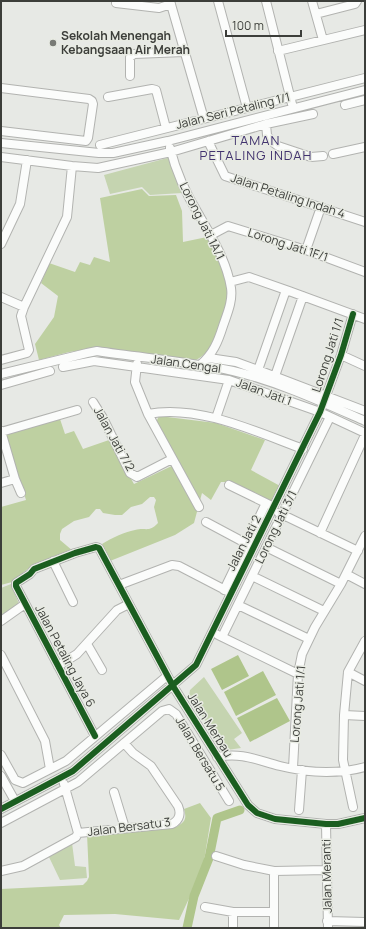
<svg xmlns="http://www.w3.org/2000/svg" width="366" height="929" viewBox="0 0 366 929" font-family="Manrope,sans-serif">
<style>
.green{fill:#c5d4b0}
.forest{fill:#bed0a1}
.water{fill:#afc58b}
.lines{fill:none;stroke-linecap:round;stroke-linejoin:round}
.river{stroke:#afc58b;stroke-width:9}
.minor-casing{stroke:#b2b3b0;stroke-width:10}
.minor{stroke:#fbfcfb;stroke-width:8}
.cycleway-casing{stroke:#e8ebe3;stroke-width:8}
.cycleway{stroke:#1b5e20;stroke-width:6}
.poi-dot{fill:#787a76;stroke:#e8ebe3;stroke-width:1.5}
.labels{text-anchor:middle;stroke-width:3;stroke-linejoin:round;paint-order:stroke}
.poi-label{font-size:12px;font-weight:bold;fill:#3c3e3a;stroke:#e8ebe3;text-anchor:start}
.street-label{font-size:12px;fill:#3c3e3a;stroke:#e8ebe3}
.neighbourhood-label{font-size:13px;letter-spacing:1px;fill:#42336f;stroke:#e8ebe3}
</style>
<rect width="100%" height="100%" fill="#e7e9e5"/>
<path class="green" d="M171 157 182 193 150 195 142 187 110 194 104 175Z
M11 584 19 604 1 615V588Z
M204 677 242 733 234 739 241 748 227 750 222 747 189 696 190 690Z
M72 843 75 866 86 867 87 878 60 880 49 857Z"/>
<path class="forest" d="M142 189 149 196 176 195 182 211 183 242 207 237C215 253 224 269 228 286 230 295 219 336 214 343 209 351 203 356 196 360L96 348 69 352 39 360 35 344 54 317 58 296 41 283 49 263 75 272 80 262 90 265 94 257 110 262 100 198Z
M159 416 216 423 265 440 251 470 282 487 273 505 229 482H221L211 500 202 493 194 523 175 535 110 561 102 544C112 538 124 532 135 530 146 527 149 533 158 523L154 507 156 500 154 497H150L142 504 131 507 122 515H115L103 513 100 509H96L89 517 74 521 62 529 60 534V540L73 551 29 568 12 582 1 585V507L26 500 6 435 60 419 65 434 74 431 83 449 109 440 134 484 178 463 156 422Z
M200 803 211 818 204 861 192 892 179 920 115 914 64 915 59 925 61 928 1 927V889L83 885 87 881 89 877 87 834 176 827C185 822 187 819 184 809Z"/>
<path class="water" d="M238 655 249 676 222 690 211 669Z
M263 671 276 695 236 716 224 692Z
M277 698 290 721 250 742 237 718Z"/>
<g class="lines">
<path class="river" d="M187 928 194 896 209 858 217 818 240 810"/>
<defs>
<path id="minor" d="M170 1 204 119
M218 1 247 108
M266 1 293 108
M312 1 323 40
M116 3 159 8 171 4
M316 14 355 4 357 1
M278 51 365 30
M130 76V57L134 54 184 52
M1 88 89 99 92 101 93 104 88 138 86 141 1 131
M108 97 152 89 156 90 166 128
M345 105 365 100
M266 124 267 135 271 141 278 146 311 157 323 156
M208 141 225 176 365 222
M1 143 99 153H113L168 141 365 90
M100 145 365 78
M170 148C176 172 186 194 199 215 212 237 227 262 231 288 233 301 227 314 223 326 218 342 213 354 200 365
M333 154 365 147
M1 157 72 166 98 168 171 152 266 124 313 114
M211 235 228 226 306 250 365 272
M1 244 20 204 27 160
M306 250 321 207
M230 282 249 277 289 291 365 319
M1 297 24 307
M341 355 365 366
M209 358 236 362 258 370 365 411
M1 360 27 353 29 350 21 316 24 307 67 217 72 166
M137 364 135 382 148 414 199 507
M63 367 94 361 229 380 320 412 365 433
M258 370 286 290
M1 374 87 353 97 351C142 358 188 361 233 371 279 382 322 402 365 421
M275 376 303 296
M1 385 50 371
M93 402 103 418 130 473 137 477 172 459
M148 414C197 404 257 432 303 449
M216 418 229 380
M1 431 15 479 21 493
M1 432 77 410
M1 483 15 479
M229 485 270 505
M279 513 358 551
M206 522 251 546
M320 533 365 435
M266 547 341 584
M53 561 73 602
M346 574 365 584
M252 576 324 611
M119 585 172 565 179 566 231 593
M224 590 266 503
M238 605 309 639
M1 621 25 604
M218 635 298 674
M222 637 330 417
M87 644 102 670
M1 655 45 741 50 769
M58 666 77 654 117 610 129 604
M348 672 365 681
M344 715 365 716
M95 736 16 586V583L30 574 34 569 75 553 96 547 99 548 173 686 248 805 257 813 275 819 326 824H338L365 818
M1 755 15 780 23 783 66 761 167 676
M217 757C241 752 257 760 280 766 308 773 336 775 365 767
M293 768 298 674 302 654 315 627 341 584 365 536
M1 776 15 801
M64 784 78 833
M114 792 125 828
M353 807 343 760 344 715 348 672 365 641
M1 809 73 771 196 665 320 412 341 355 353 314
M299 810 302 770
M1 823 78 782 162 711 169 709 176 714 229 801
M326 824 328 928
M78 833 172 824C180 820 181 813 178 806L151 766 133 753 124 743
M216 856 244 865 274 871 327 870
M1 871 23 866 76 837 78 833
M274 871V928
M205 907 233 912H273
M233 912V928
M327 921 365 922"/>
</defs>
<use href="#minor" class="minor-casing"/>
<use href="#minor" class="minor"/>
<defs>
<path id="cycleway" d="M95 736 16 586V583L30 574 34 569 75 553 96 547 99 548 173 686 248 805 257 813 275 819 326 824H338L365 818
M1 809 73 771 196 665 320 412 341 355 353 314"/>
</defs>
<use href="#cycleway" class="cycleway-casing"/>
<use href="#cycleway" class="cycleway"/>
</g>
<circle class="poi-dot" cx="53" cy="43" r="4"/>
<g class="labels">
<g class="poi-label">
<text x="61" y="40">Sekolah Menengah<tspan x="61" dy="14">Kebangsaan Air Merah</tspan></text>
</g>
<g class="street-label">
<text transform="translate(233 111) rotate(-14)" y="4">Jalan Seri Petaling 1/1</text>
<text transform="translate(288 196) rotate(18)" y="4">Jalan Petaling Indah 4</text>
<text transform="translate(202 221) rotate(63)" y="4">Lorong Jati 1A/1</text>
<text transform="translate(288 245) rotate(18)" y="4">Lorong Jati 1F/1</text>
<text transform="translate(328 355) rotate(-72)" y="4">Lorong Jati 1/1</text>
<text transform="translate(186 364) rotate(8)" y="4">Jalan Cengal</text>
<text transform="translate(264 392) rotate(20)" y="4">Jalan Jati 1</text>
<text transform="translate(114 439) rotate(61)" y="4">Jalan Jati 7/2</text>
<text transform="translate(276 527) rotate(-64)" y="4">Lorong Jati 3/1</text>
<text transform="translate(244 543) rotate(-63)" y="4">Jalan Jati 2</text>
<text transform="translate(65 656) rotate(62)" y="4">Jalan Petaling Jaya 6</text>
<text transform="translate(298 704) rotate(-85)" y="4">Lorong Jati 1/1</text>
<text transform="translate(210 725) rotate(58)" y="4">Jalan Merbau</text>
<text transform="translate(200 754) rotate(59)" y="4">Jalan Bersatu 5</text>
<text transform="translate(129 827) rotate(-7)" y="4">Jalan Bersatu 3</text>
<text transform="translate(327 876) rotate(-91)" y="4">Jalan Meranti</text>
</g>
<g class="neighbourhood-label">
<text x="256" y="145">TAMAN<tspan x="256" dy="15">PETALING INDAH</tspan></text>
</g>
</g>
<rect width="366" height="929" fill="none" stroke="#3c3e3a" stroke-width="4"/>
<path d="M226 30v6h75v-6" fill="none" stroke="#3c3e3a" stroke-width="2"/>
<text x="232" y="30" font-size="12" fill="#3c3e3a" stroke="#e8ebe3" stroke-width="3" paint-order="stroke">100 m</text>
</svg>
